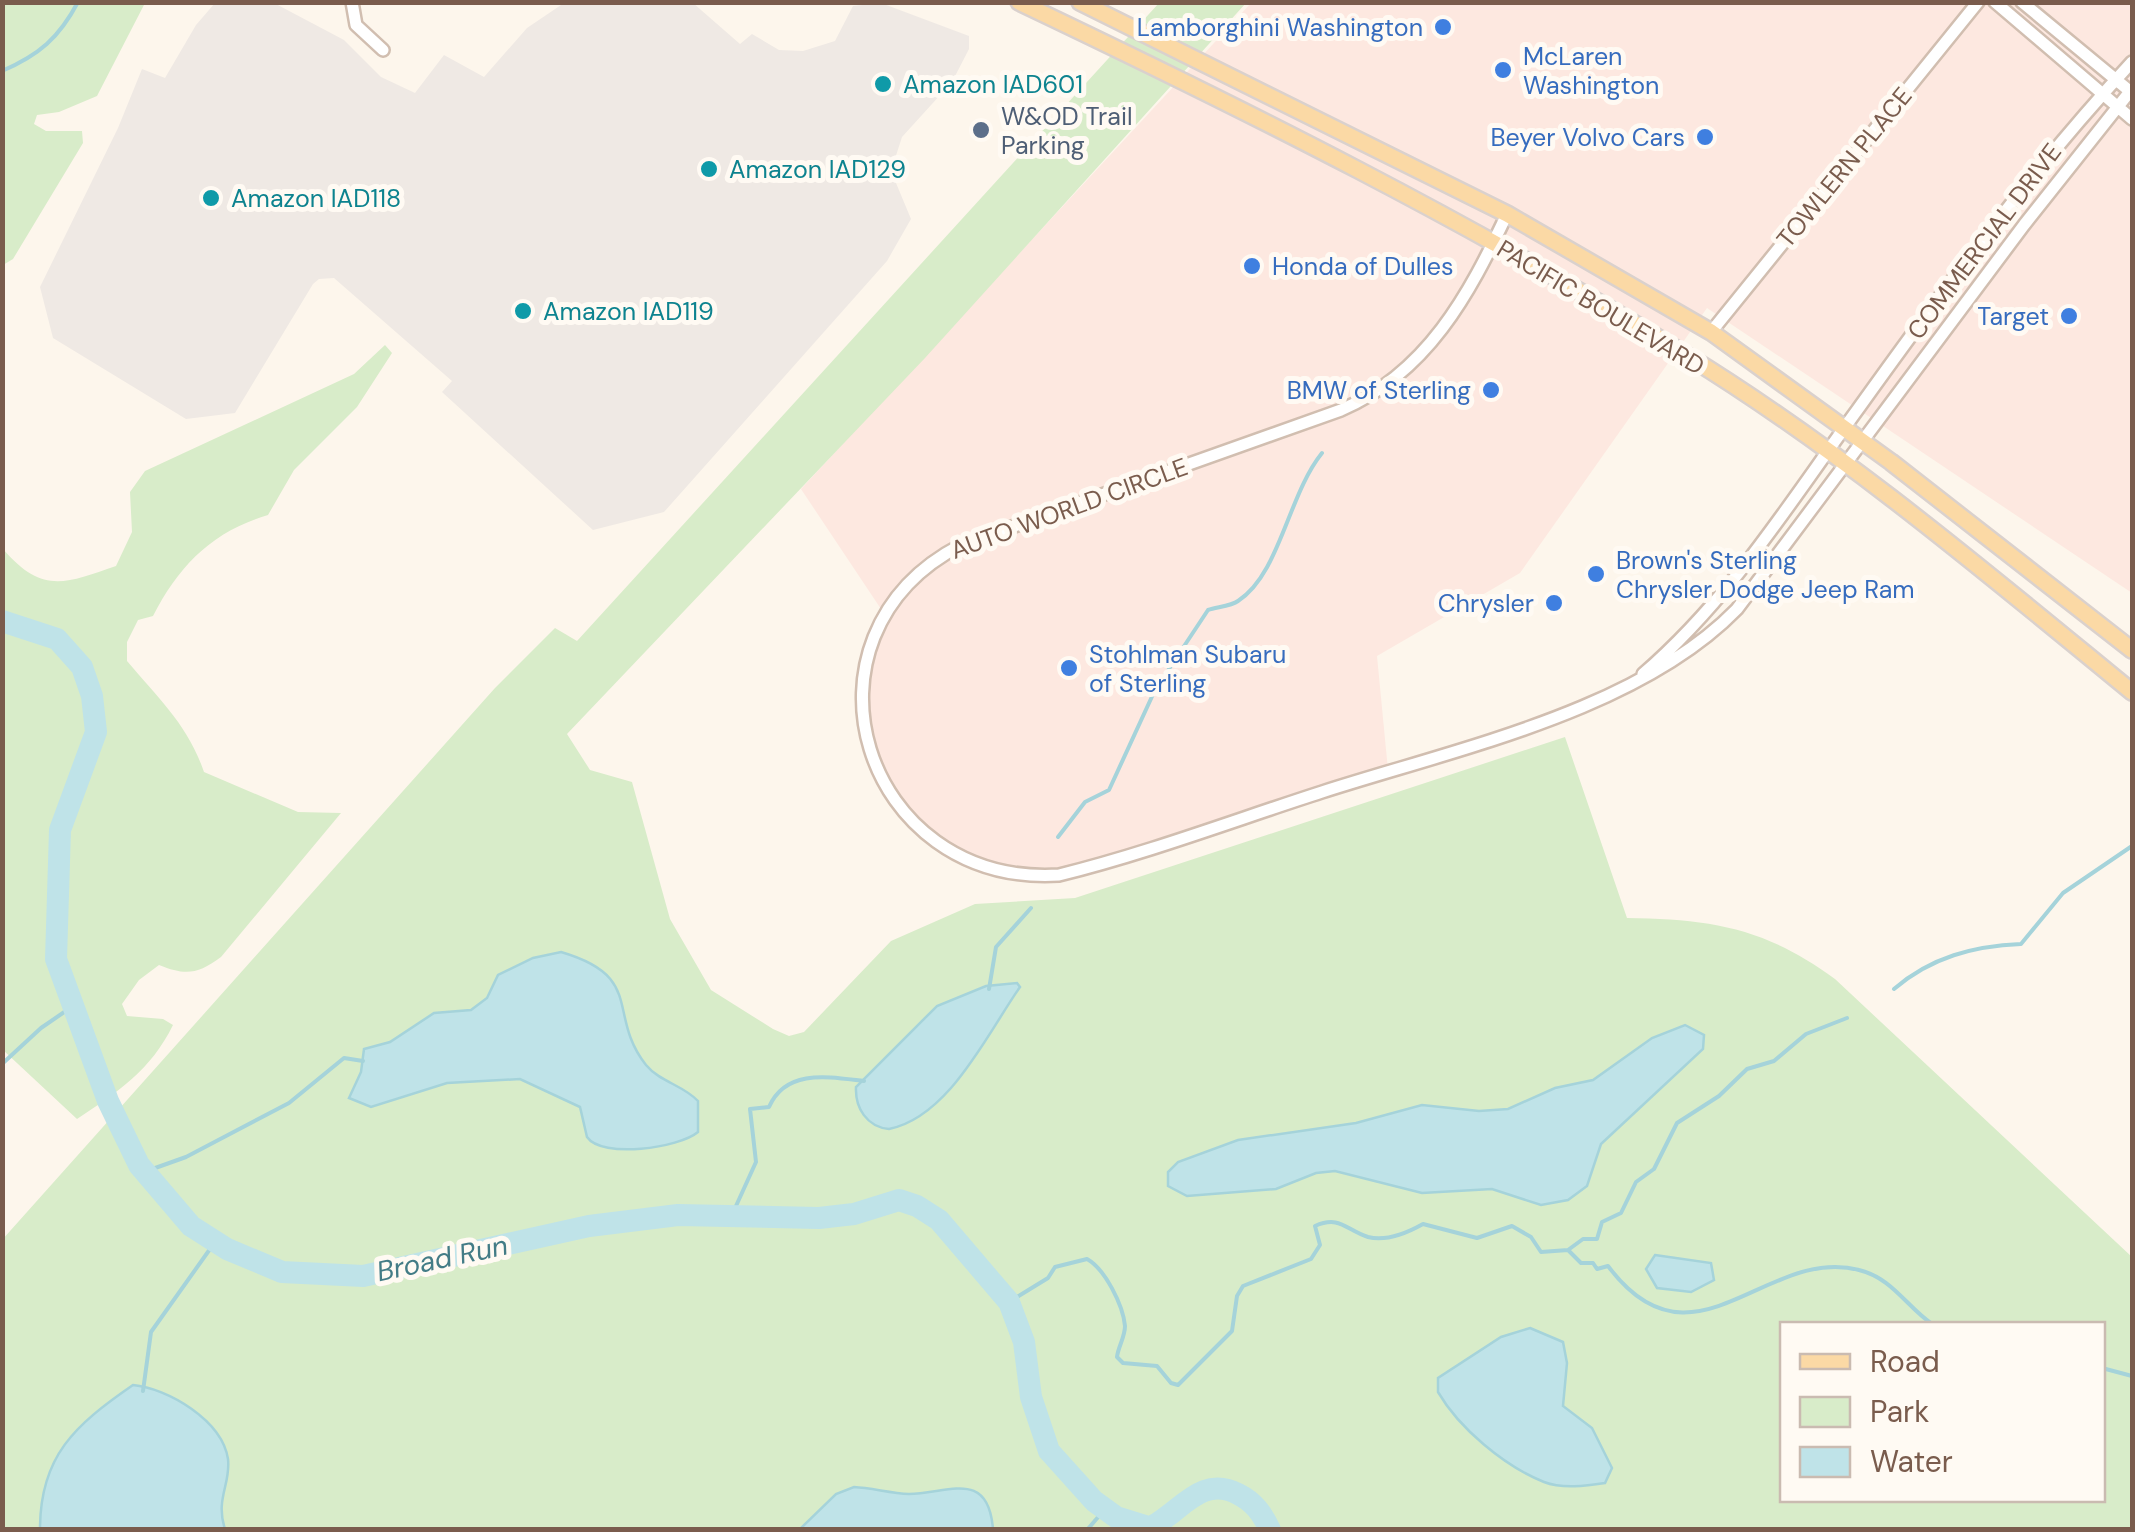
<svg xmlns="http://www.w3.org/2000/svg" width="2135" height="1532" viewBox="0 0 2135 1532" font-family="'DM Sans',sans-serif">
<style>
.commercial{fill:#fde8e0}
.industrial{fill:#efe9e4}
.green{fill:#d8ecc9;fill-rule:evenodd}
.water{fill:#bfe3e8;stroke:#a5d3da;stroke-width:2.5}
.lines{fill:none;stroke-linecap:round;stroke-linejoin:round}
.stream{stroke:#a5d3da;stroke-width:4}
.river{stroke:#bfe3e8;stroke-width:22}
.minor-casing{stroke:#d1beb0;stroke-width:16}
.major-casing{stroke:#dad1cd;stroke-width:20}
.minor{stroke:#fff;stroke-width:11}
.major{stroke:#fbd9a5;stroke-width:15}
.shop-dot{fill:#3f7fe0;stroke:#fffaf3;stroke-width:4}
.culture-dot{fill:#0f9aa8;stroke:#fffaf3;stroke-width:4}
.service-dot{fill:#5c6f8a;stroke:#fffaf3;stroke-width:4}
.labels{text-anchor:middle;stroke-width:10;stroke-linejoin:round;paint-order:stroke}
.shop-label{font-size:25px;fill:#366cbe;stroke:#fffaf3;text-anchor:end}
.culture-label{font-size:25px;fill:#0d838f;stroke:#fffaf3;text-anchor:start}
.service-label{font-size:25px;fill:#4e5e75;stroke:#fffaf3;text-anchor:start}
.street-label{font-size:25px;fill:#7a5c4d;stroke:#fffaf3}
.water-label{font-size:28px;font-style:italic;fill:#437c86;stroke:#fffaf3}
</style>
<rect width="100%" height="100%" fill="#fdf6ec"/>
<path class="commercial" d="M1251 3H2132V593L1707 308 1520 573 1377 656 1388 770 1079 870 974 864 912 823 871 755 864 675 885 615 801 489Z"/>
<path class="industrial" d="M274 3 344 40 381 77 415 93 444 55 484 77 527 28 564 3H693L740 44 752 34 779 50 803 51 835 41 853 6 881 3 969 36V49L952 82 902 137 891 171 911 219 887 261 664 512 593 530 442 392 452 381 334 278 319 279 313 284 235 413 186 419 53 338 40 287 118 128 142 69 165 78 196 25 215 3Z"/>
<path class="green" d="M3 2 145 3 97 96 59 112 37 115 34 124 46 131H82L83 143 13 259 3 265Z
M1159 3H1246L925 358 567 734 590 770 632 782 670 919 711 990 773 1029 789 1036 804 1032 891 941 975 904 1075 898 1565 737 1627 918C1711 919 1766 928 1835 979L2132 1257V1529H3L2 1240 495 688 555 628 577 641ZM1782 1324H2102V1500H1782Z
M385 345 392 353 357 407 294 470 268 515C213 531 179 565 153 616L138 620 127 642V661C159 699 188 725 204 772L298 812 341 813 221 957C198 974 186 976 159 965L139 980 122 1004 127 1016 163 1019 173 1025C151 1070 118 1092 77 1119L3 1050V549C42 594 64 584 116 566L132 532 130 492 145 471 354 374Z"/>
<path class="water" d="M561 952C646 977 606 1014 646 1065 660 1082 683 1085 698 1101V1132C679 1148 602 1159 587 1137L580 1107 520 1079 447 1083 371 1107 349 1098 361 1072 364 1049 390 1042 434 1013 471 1010 487 998 498 975 533 958Z
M1017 983 1020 987C987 1034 949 1117 889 1129 867 1127 855 1108 856 1087L937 1006 986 986Z
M1685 1025 1704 1035 1703 1049 1601 1144 1587 1186 1568 1200 1541 1205 1492 1189 1422 1193 1335 1171 1316 1173 1276 1189 1187 1196 1168 1186V1172L1178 1162 1238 1140 1356 1123 1422 1105 1479 1111 1508 1109 1555 1088 1593 1080 1652 1038Z
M1655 1255 1711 1263 1714 1280 1691 1292 1657 1288 1646 1269Z
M1530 1328 1563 1342 1567 1363 1563 1406 1592 1428 1612 1468 1605 1483C1586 1486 1562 1489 1544 1482 1504 1466 1459 1428 1438 1392V1378L1501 1337Z
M133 1385C167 1388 222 1420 228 1459 231 1484 215 1499 225 1529H40C40 1456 75 1425 133 1385Z
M854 1487C872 1488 890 1493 909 1494 947 1494 988 1468 993 1529H800L836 1494Z"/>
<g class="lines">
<path class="stream" d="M2 71C39 55 59 38 78 2
M1058 837 1085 802 1109 790 1155 690 1208 610C1217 607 1231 606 1238 601 1280 574 1288 495 1322 453
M989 989 996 947 1031 908
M1894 989C1931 957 1974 946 2021 944L2063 893 2132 846
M2 1064 41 1028 73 1006
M144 1172 186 1157 289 1103 344 1058 363 1061
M731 1217 756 1162 750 1109 769 1107C786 1068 830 1077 864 1081
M1568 1250 1581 1263H1593L1597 1269 1608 1266C1693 1380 1767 1245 1859 1270 1892 1278 1906 1306 1932 1324
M1009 1302 1048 1278 1055 1267 1087 1259C1105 1269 1123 1305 1125 1326 1125 1337 1118 1347 1117 1357L1123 1363 1157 1366 1171 1383 1178 1385 1232 1331 1237 1296 1243 1286 1311 1259 1320 1245 1315 1226C1340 1215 1346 1230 1368 1237 1387 1242 1407 1233 1423 1224L1477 1238 1512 1226 1531 1237 1541 1252 1568 1250 1583 1239H1597L1602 1222 1621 1213 1636 1182 1654 1169 1677 1123 1719 1096 1747 1069 1774 1061 1806 1034 1847 1018
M2102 1368 2132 1376
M143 1391 151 1332 215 1242
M1087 1530 1105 1509"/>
<path class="river" d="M2 621 57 639 82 667 92 696 96 732 60 830 56 959 108 1101 139 1165 191 1226 227 1249 282 1272 363 1276 589 1226 678 1215 819 1218 854 1214 899 1200 917 1206 939 1220 1009 1302 1024 1342 1031 1397 1049 1451 1094 1501 1116 1517 1158 1530
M1153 1526C1182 1510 1202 1475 1238 1494 1254 1502 1262 1513 1270 1530"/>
<defs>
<path id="minor" d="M352 2 356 25 383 50
M1995 2 2132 119
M2022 2 2132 93
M1507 214C1469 295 1427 373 1341 410L961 545C784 637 863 887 1059 875 1148 853 1235 820 1322 792 1455 749 1638 711 1737 609L2024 225 2132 89
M1711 332 1978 2
M1643 674C1731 598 1790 502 1858 409 1944 289 2032 170 2132 62"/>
<path id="major" d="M1019 2C1246 110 1472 223 1686 355 1844 452 1989 575 2132 692
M1080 2 1507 214 1711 332 1891 462 2132 650"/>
</defs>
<use href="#minor" class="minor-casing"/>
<use href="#major" class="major-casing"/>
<use href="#minor" class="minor"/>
<use href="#major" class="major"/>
</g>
<g class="shop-dot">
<circle cx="1443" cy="27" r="10"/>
<circle cx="1503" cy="70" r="10"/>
<circle cx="1705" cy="137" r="10"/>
<circle cx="1252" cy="266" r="10"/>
<circle cx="2069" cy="316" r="10"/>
<circle cx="1491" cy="390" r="10"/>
<circle cx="1596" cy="574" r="10"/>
<circle cx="1554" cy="603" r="10"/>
<circle cx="1069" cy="668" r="10"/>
</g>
<g class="culture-dot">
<circle cx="883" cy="84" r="10"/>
<circle cx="709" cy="169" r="10"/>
<circle cx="211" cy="198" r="10"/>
<circle cx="523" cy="311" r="10"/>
</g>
<circle class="service-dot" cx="981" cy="130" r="10"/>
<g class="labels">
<g class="shop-label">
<text x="1423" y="36">Lamborghini Washington</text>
<text x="1523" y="65" text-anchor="start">McLaren<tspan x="1523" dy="29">Washington</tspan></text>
<text x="1685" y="146">Beyer Volvo Cars</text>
<text x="1272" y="275" text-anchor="start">Honda of Dulles</text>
<text x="2049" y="325">Target</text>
<text x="1471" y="399">BMW of Sterling</text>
<text x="1616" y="569" text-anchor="start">Brown's Sterling<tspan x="1616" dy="29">Chrysler Dodge Jeep Ram</tspan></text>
<text x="1534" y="612">Chrysler</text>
<text x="1089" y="663" text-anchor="start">Stohlman Subaru<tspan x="1089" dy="29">of Sterling</tspan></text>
</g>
<g class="culture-label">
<text x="903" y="93">Amazon IAD601</text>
<text x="729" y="178">Amazon IAD129</text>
<text x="231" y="207">Amazon IAD118</text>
<text x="543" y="320">Amazon IAD119</text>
</g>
<g class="service-label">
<text x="1001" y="125">W&amp;OD Trail<tspan x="1001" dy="29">Parking</tspan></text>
</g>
<g class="street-label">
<text transform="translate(1844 167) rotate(-51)" y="9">TOWLERN PLACE</text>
<text transform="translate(1984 241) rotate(-53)" y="9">COMMERCIAL DRIVE</text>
<text transform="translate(1601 307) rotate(31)" y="9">PACIFIC BOULEVARD</text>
<text transform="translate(1069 508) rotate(-20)" y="9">AUTO WORLD CIRCLE</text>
</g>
<g class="water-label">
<text transform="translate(442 1258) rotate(-12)" y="10">Broad Run</text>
</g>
</g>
<rect width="2135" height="1532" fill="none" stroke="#7a5c4d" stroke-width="10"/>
<rect x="1780" y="1322" width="325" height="180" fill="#fffaf3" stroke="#cabbb1" stroke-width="2.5"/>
<rect x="1800" y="1354" width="50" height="15" fill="#fbd9a5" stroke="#cabbb1" stroke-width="2.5"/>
<text x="1870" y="1372" font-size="30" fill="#7a5c4d">Road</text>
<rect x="1800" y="1397" width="50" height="30" fill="#d8ecc9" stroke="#cabbb1" stroke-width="2.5"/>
<text x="1870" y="1422" font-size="30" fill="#7a5c4d">Park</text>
<rect x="1800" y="1447" width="50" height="30" fill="#bfe3e8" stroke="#cabbb1" stroke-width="2.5"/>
<text x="1870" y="1472" font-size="30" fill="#7a5c4d">Water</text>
</svg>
